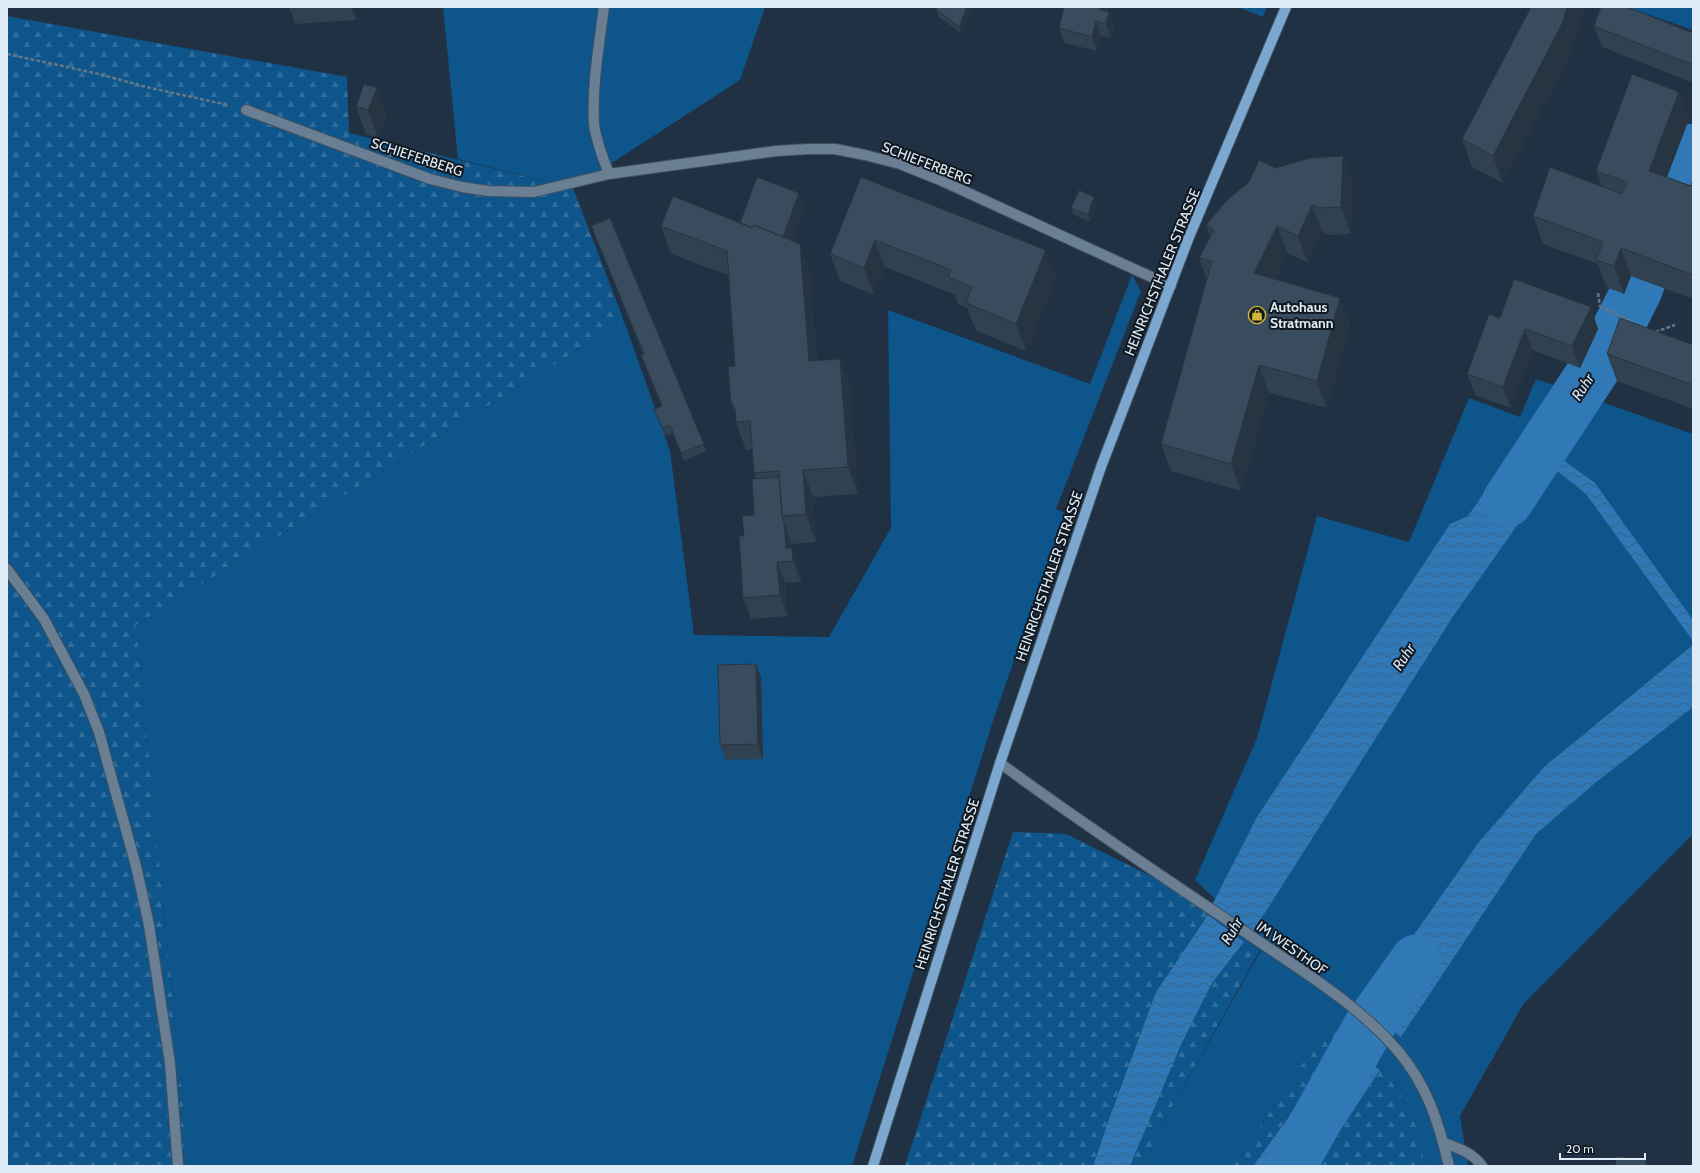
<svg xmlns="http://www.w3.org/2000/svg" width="1700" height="1173" viewBox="0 0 1700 1173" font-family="Cabin,sans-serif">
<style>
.green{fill:#0e558c}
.forest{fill:url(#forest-firs)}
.water{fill:url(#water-waves)}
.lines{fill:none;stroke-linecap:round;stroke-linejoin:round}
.river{stroke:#3078b6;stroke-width:51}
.minor-casing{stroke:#3f505e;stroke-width:12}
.major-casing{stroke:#3f505e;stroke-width:12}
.path{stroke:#677686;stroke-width:2.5;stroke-dasharray:4 2;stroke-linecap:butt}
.minor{stroke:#6a7f93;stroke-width:10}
.major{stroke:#7ba7d0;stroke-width:10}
.wall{fill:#304151}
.shaded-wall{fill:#273542}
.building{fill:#384c5e;stroke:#273542}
.labels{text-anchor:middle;stroke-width:4;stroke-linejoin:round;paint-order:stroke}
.street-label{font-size:14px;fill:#dfebf6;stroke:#101820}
.poi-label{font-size:14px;font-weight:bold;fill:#dfebf6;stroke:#101820;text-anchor:start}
.water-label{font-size:15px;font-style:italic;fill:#d5e6f8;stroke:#101820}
</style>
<defs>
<pattern id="forest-firs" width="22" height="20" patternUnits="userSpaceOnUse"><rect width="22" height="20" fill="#0e558c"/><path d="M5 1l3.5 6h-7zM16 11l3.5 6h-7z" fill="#316e9d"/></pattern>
<pattern id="water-waves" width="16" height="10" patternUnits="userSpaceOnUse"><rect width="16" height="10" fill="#3078b6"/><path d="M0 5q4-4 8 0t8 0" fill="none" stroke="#396285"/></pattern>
</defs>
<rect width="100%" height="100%" fill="#1f3143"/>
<path class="green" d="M443 7H765L740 80 573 188 458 159Z
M1238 7H1267L1263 17Z
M1626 7H1693V30Z
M1132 275 1141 291 1056 509 1065 513 993 721 852 1166H189L136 625 624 321 670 451 694 635 829 637 891 528 888 310 1090 384Z
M1536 379 1693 434V834L1524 1003 1460 1116 1468 1166H1425L1419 1129 1387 1069 1329 1025 1233 1166H1145L1158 1132 1264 945 1195 880 1257 738 1317 516 1409 542 1469 398 1520 417Z"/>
<path class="forest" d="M7 16 347 77 349 133 573 188 624 321 136 625 189 1166H7Z
M1013 832 1066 834 1169 885 1190 898 1260 950 1158 1132 1145 1166H1130L1181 1045 1212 983 1244 942 1156 992 1109 1119 1093 1166H905Z
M1329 1025 1387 1069 1419 1129 1425 1166H1317L1380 1070 1342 1044 1253 1166H1233Z"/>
<path class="water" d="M1527 431 1566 455 1563 460 1595 483 1693 620V641L1586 494 1556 470 1454 615 1252 933 1212 905 1257 817 1450 524 1468 516Z
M1693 645V707L1595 783 1536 834 1401 1037 1362 1009 1479 842 1544 767Z
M1208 915 1244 942 1212 983 1181 1045 1130 1166H1093L1109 1119 1156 992Z
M1342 1044 1380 1070 1317 1166H1253Z"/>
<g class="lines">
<path class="river" d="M1507 502 1605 353 1636 292 1653 247 1678 191 1693 149
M1291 1166 1369 1026 1416 960"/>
<defs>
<path id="minor" d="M604 7C599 45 592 85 594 124 596 141 603 158 609 174
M246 110 430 179 462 187 488 191 534 192 609 174 776 151 808 149H835L865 155 900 164 940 180 1171 286
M7 569 44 619 84 694 99 732 136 866 149 925 170 1063 178 1166
M1000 763C1081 823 1165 878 1248 934 1299 969 1358 1004 1398 1051 1427 1085 1439 1123 1449 1166
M1444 1143C1458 1148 1473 1153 1482 1166"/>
<path id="major" d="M873 1166 1000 763 1101 467 1189 237 1286 7"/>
</defs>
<use href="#minor" class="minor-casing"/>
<use href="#major" class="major-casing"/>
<path class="path" d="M7 54 99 74 146 87 228 105
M1598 293 1600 306 1634 323
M1655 332 1675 325"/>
<use href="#minor" class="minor"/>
<use href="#major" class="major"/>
</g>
<path class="wall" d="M289 7H355L356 20 295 24Z
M937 7H973L962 34 939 17 936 9Z
M1064 7H1107V11L1109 12 1114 26 1111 38 1101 36 1097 51 1064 43 1059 28Z
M1531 7H1584V9L1572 51 1503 183 1472 167 1462 139Z
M1594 26 1693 33V83L1602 47Z
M356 106 387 116 378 138 366 134Z
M1689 119 1667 177 1691 186 1693 180V299L1631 276 1624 294 1606 287 1598 264 1543 244 1533 216 1602 186 1596 171Z
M1276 168 1353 183 1351 234 1329 235 1322 232 1308 263 1287 253 1275 279 1340 298 1350 325 1327 408 1269 393 1241 491 1171 471 1161 444 1207 280 1199 258 1210 236 1206 225Z
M861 177 1056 278 1026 351 976 331 967 308 958 304 955 295 885 267 874 295 840 281 830 254Z
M1097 204 1090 222 1074 215 1071 208Z
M805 207 792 240 800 244 810 271 817 361 850 386 858 494 813 497 816 542 792 544V548L800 569 801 582 785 583 788 616 751 619 743 598 744 536 754 515 756 479 754 473 752 449 746 450 736 422 735 413 731 402 735 366 728 275 671 254 661 226 740 223Z
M591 226 704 444 706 451 684 461 672 433 665 436 654 409 662 407 643 354Z
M1500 318 1598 329 1580 368 1532 350 1511 408 1475 395 1467 374Z
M1693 345V409L1617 381 1607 354Z
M756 664 761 678 763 759 725 760 720 745Z"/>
<path class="shaded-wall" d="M351 7H355L356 20Z
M967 7H973L962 34 959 27Z
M1099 7H1107L1106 8 1107 11 1104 24 1099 9Z
M1567 7H1584V9L1572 51 1503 183 1493 156Z
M1109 12 1114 26 1111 38 1106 24Z
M1096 21 1101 36 1097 51 1092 37Z
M377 88 387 116 378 138 368 110Z
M1679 92 1689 119 1659 198 1649 171Z
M1343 156 1353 183 1351 234 1341 207Z
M799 193 805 207 787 255 782 241Z
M1094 197 1097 204 1090 222 1088 215Z
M1312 205 1322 232 1308 263 1298 236Z
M1277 226 1287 253 1264 300 1254 273Z
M875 240 885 267 874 295 864 268Z
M800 244 810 271 819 389 809 361Z
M1621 248 1631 276 1624 294 1614 266Z
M1046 250 1056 278 1026 351 1016 324Z
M1340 298 1350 325 1327 408 1317 381Z
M1591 307 1598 329 1580 368 1572 346Z
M1525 329 1532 350 1511 408 1503 387Z
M840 359 850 386 858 494 848 467Z
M1259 365 1269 393 1241 491 1231 464Z
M803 470 813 497 816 542 806 514Z
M784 522 792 544V548L800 569 801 582 793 561 786 548Z
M777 562 785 583 788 616 780 595Z
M756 664 761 678 763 759 758 744Z
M1646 1159 1649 1166H1646Z"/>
<path class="building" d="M937 7H967L959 27 936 9Z
M1064 7H1099V9L1109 12 1106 24 1096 21 1092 37 1059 28Z
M1531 7H1567L1562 24 1493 156 1462 139Z
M1601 7H1627L1693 33V65L1594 26Z
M1632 74 1679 92 1649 171 1691 186 1693 180V275L1621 248 1614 266 1596 260 1603 242 1533 216 1550 167 1622 194 1627 182 1596 171Z
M364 84 377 88 368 110 356 106Z
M1343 156 1341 207 1319 208 1312 205 1298 236 1277 226 1254 273 1340 298 1317 381 1259 365 1231 464 1161 444 1212 261 1199 258 1214 230 1206 225 1227 200 1249 182 1259 160 1276 168 1310 158Z
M757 177 799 193 783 237 754 225 752 228 740 223Z
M861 177 1046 250 1016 324 966 303 972 287 948 277 951 270 875 240 864 268 830 254Z
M1079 190 1094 197 1088 215 1071 208Z
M673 196 752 228 754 225 800 244 809 361 840 359 848 467 803 470 806 514 782 516 779 471 754 473 750 421 736 422 735 408 731 402 728 367 735 366 727 251 661 226Z
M610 218 704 444 681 453 670 425 662 428 654 409 662 406 641 355 644 354 591 226Z
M1514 279 1591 307 1572 346 1525 329 1503 387 1467 374 1489 314 1500 318Z
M1620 318 1693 345V385L1607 354Z
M779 477 782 516 784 522 786 548H792L793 561 777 562 780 595 743 598 739 536H744L742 516 754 515 752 479Z
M756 664 758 744 720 745 718 665Z
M1616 1156 1646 1159V1166H1615Z"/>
<defs>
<symbol id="shop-ring" viewBox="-11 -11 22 22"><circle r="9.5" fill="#101820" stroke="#d0b836" stroke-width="1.5"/><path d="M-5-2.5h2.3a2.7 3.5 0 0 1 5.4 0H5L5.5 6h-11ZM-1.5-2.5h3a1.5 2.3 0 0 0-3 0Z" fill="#d0b836"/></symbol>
</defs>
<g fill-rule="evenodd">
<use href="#shop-ring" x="1247" y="305" width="20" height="20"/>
</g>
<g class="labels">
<g class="street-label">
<text transform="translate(417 157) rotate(18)" y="5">SCHIEFERBERG</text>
<text transform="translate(927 163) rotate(21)" y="5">SCHIEFERBERG</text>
<text transform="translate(1162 272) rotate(-68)" y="5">HEINRICHSTHALER STRASSE</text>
<text transform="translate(1049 576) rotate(-71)" y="5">HEINRICHSTHALER STRASSE</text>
<text transform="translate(947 884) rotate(-72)" y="5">HEINRICHSTHALER STRASSE</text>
<text transform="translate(1292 948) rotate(35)" y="5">IM WESTHOF</text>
</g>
<g class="poi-label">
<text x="1270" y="312">Autohaus<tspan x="1270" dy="16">Stratmann</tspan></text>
</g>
<g class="water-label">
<text transform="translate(1583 387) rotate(-57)" y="5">Ruhr</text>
<text transform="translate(1404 657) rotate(-57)" y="5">Ruhr</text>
<text transform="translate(1232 931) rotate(-59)" y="5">Ruhr</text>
</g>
</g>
<rect width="1700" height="1173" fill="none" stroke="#dfebf6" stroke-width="16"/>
<path d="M1560 1153v6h85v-6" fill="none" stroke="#dfebf6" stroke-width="2"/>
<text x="1566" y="1153" font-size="12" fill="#dfebf6" stroke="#101820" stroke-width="3" paint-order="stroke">20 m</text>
</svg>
